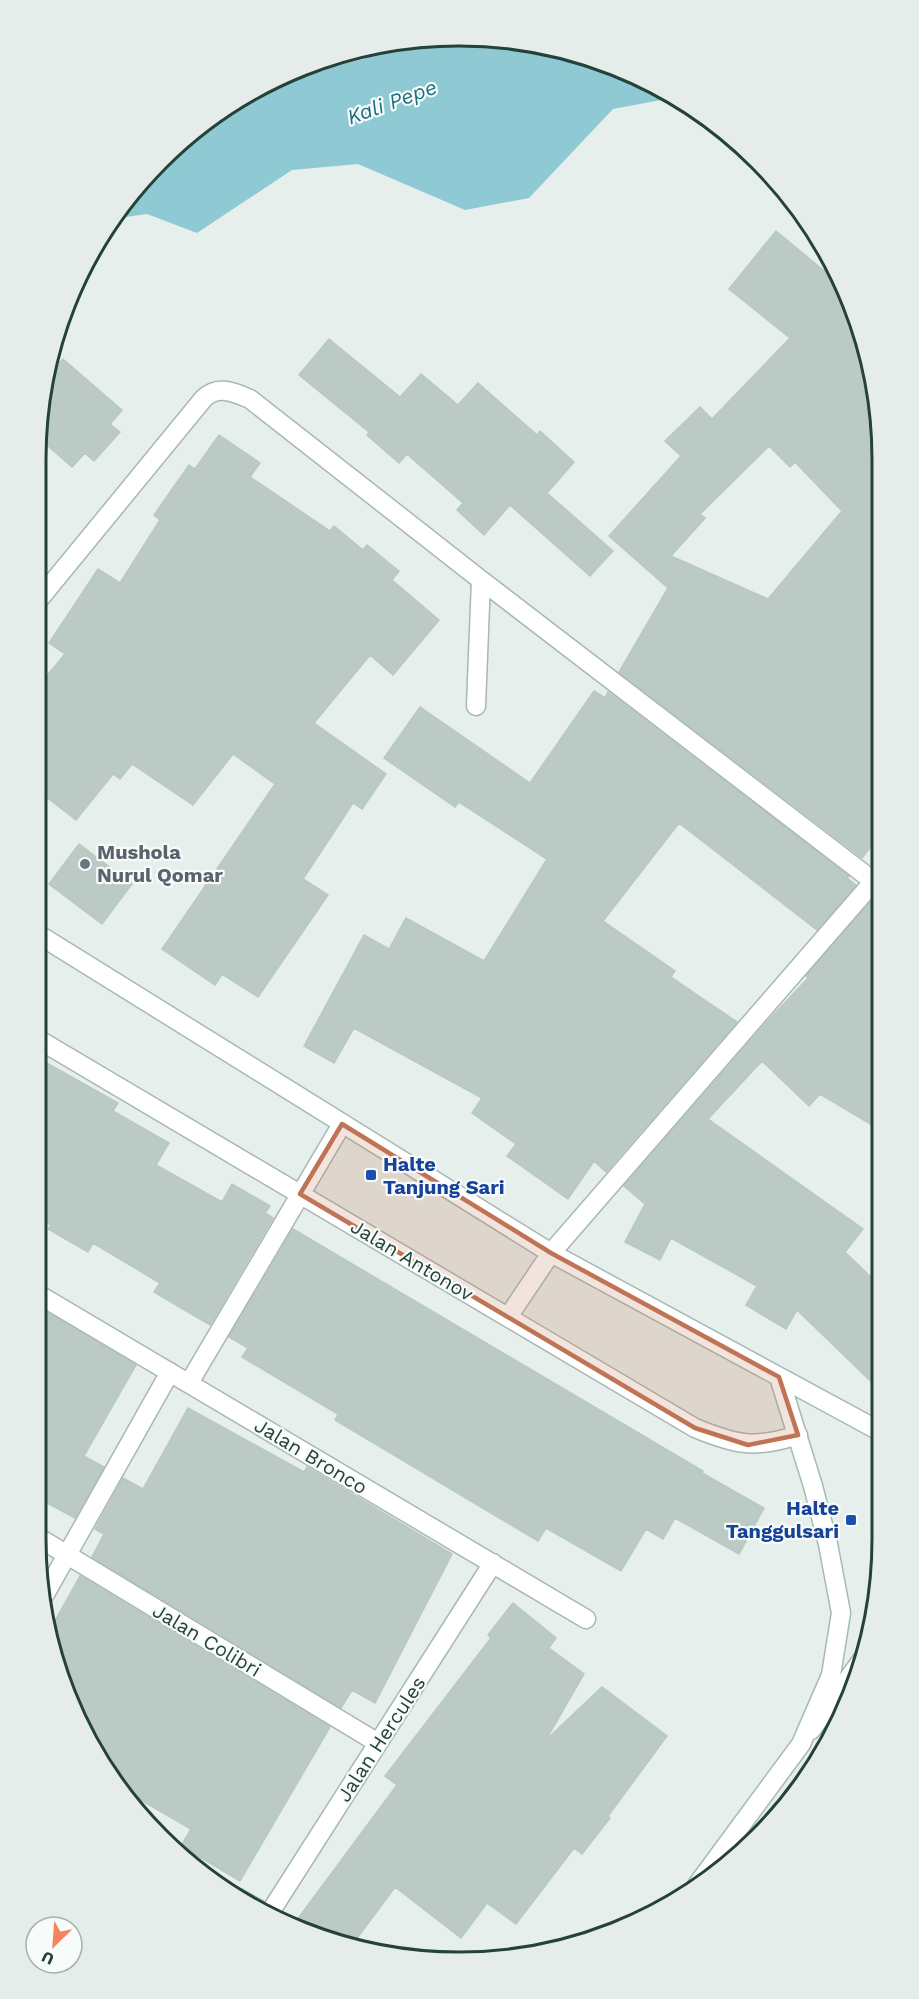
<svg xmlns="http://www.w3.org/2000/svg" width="919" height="1999" viewBox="0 0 919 1999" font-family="'Work Sans',sans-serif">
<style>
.water{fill:#8ec9d4}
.building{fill:#bbcac4;stroke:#b8c9c2;stroke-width:1.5;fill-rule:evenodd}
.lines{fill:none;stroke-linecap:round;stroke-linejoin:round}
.minor-casing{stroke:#a8b8b2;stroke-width:21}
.tertiary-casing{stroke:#a8b8b2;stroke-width:21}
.secondary-casing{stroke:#a4bbb3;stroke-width:21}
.minor{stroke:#fff;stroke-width:18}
.tertiary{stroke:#fff;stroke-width:18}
.secondary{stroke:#fff;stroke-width:18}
.marked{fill:#c07456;fill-opacity:0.2;stroke:#c07456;stroke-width:4.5;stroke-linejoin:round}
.worship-dot{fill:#6b7280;stroke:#f7fbf9;stroke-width:2}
.transit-dot{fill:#1a4fb4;stroke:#f7fbf9;stroke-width:2}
.labels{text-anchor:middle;stroke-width:4.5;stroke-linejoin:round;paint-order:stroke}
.worship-label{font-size:20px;font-weight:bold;fill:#5b616d;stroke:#f7fbf9;text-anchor:start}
.transit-label{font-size:20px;font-weight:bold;fill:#164399;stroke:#f7fbf9;text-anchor:start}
.street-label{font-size:20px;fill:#24423a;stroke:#f7fbf9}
.water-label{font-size:21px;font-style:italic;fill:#1c6f80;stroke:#f7fbf9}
.rim{fill:none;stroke:#24423a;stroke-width:3}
</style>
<rect width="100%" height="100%" fill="#e6efeb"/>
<path class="water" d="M459 36 542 44 621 68 672 98 613 109 529 198 465 210 358 164 292 170 197 233 147 214 112 219 160 160 224 108 271 82 364 59 409 41Z"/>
<path class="building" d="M776 231 846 289 851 297 879 404 881 834 862 858 619 672 668 588 609 536 681 456 665 441 700 407 712 419 790 338 729 289ZM769 446 790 467 795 462 842 511 768 599 671 556 705 518 700 514Z
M329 339 400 397 421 374 458 405 478 383 537 435 540 431 574 462 547 493 613 551 590 576 510 505 484 535 457 510 463 503 407 454 399 463 367 435 369 432 299 375Z
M63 359 122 410 110 424 120 432 94 461 85 453 72 467 38 437 44 380Z
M219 435 260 463 250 477 330 531 334 526 363 550 367 545 399 571 392 580 439 620 393 675 370 655 314 723 386 774 362 809 353 803 303 879 328 895 258 997 222 974 215 985 162 949 275 784 233 754 193 805 132 764 120 779 113 774 76 820 36 789V689L65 654 49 643 98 569 120 583 160 520 154 515 189 465 195 469Z
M594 691 605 698 608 692 849 876 847 878 856 885 817 930 679 823 603 921 675 971 671 977 737 1022 606 1172 594 1161 568 1199 507 1156 516 1144 472 1113 482 1098 354 1028 334 1063 304 1046 364 935 389 949 406 918 484 961 547 859 459 802 455 807 384 758 420 707 530 783Z
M79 844 132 884 102 924 49 884Z
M872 900 881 908 882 1131 820 1094 809 1106 762 1061 708 1119 863 1229 845 1252 882 1288 883 1393 797 1310 786 1329 746 1305 757 1286 671 1238 660 1260 625 1242 645 1204 624 1186 764 1025 808 978 806 976Z
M36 1057 118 1103 113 1111 169 1143 156 1165 222 1202 232 1184 270 1206 265 1213 273 1218 210 1325 154 1292 160 1283 93 1243 88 1252 48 1229 51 1225 36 1216Z
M293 1229 703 1471 702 1473 764 1508 739 1554 675 1518 663 1539 646 1529 621 1571 546 1528 538 1541 335 1420 338 1414 242 1357 248 1348 229 1337Z
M36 1306 136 1365 84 1456 104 1467 75 1518 36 1497Z
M188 1408 304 1472 307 1467 452 1554 375 1703 352 1690 341 1708 92 1557 104 1534 95 1529 123 1478 143 1489Z
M80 1576 330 1727 240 1881 181 1846 191 1829 118 1787 93 1751 59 1676 51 1628Z
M513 1603 556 1638 549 1648 584 1674 546 1740 602 1687 667 1736 608 1816 610 1818 582 1854 574 1848 516 1924 487 1903 461 1938 395 1887 352 1945 294 1924 397 1785 385 1776 491 1638 488 1635Z"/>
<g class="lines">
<defs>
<path id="minor" d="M36 603 204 398C218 385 234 392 250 399L481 580 881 887
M476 706 481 580
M36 1038 695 1428C736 1445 755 1449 798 1435
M36 1293 586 1619
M508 1317 551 1253 881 873
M189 1383 342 1124
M36 1536 378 1743
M45 1594 170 1372
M238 1898 263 1912
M269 1914 493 1563"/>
<path id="tertiary" d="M811 1730 864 1657"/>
<path id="secondary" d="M36 933 551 1253 883 1433
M697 1885 801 1744 831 1675 841 1613 828 1544 813 1486 779 1377"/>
</defs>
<use href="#minor" class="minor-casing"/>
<use href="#tertiary" class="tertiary-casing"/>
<use href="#secondary" class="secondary-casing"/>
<use href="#minor" class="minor"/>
<use href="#tertiary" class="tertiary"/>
<use href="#secondary" class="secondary"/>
</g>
<path class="marked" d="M342 1124 551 1253 779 1377 798 1435 748 1445 695 1428 300 1194Z"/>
<circle class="worship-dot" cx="85" cy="864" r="6"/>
<g class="transit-dot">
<rect x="365" y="1169" width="12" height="12" rx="3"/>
<rect x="845" y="1514" width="12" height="12" rx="3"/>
</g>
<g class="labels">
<g class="worship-label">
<text x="97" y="859">Mushola<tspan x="97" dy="23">Nurul Qomar</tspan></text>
</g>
<g class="transit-label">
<text x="383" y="1171">Halte<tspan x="383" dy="23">Tanjung Sari</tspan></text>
<text x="839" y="1515" text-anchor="end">Halte<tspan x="839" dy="23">Tanggulsari</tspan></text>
</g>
<g class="street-label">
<text transform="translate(412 1260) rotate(31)" y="7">Jalan Antonov</text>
<text transform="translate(311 1456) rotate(31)" y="7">Jalan Bronco</text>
<text transform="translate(207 1640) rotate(31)" y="7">Jalan Colibri</text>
<text transform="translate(381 1739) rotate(-57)" y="7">Jalan Hercules</text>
</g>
<g class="water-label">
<text transform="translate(392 102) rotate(-20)" y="7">Kali Pepe</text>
</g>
</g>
<path d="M0 0H919V1999H0ZM459 46H459A413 413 0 0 1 872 459V1539A413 413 0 0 1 459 1952H459A413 413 0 0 1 46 1539V459A413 413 0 0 1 459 46Z" fill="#e6ecea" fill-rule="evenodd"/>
<path class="rim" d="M459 46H459A413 413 0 0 1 872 459V1539A413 413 0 0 1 459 1952H459A413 413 0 0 1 46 1539V459A413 413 0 0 1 459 46Z"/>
<g transform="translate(54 1945) rotate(205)"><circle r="28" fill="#f7fbf9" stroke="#a3b1ad" stroke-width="1.5"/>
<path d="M0-4.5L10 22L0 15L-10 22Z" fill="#f4845f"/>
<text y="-9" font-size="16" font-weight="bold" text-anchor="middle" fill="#24423a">U</text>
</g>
</svg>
